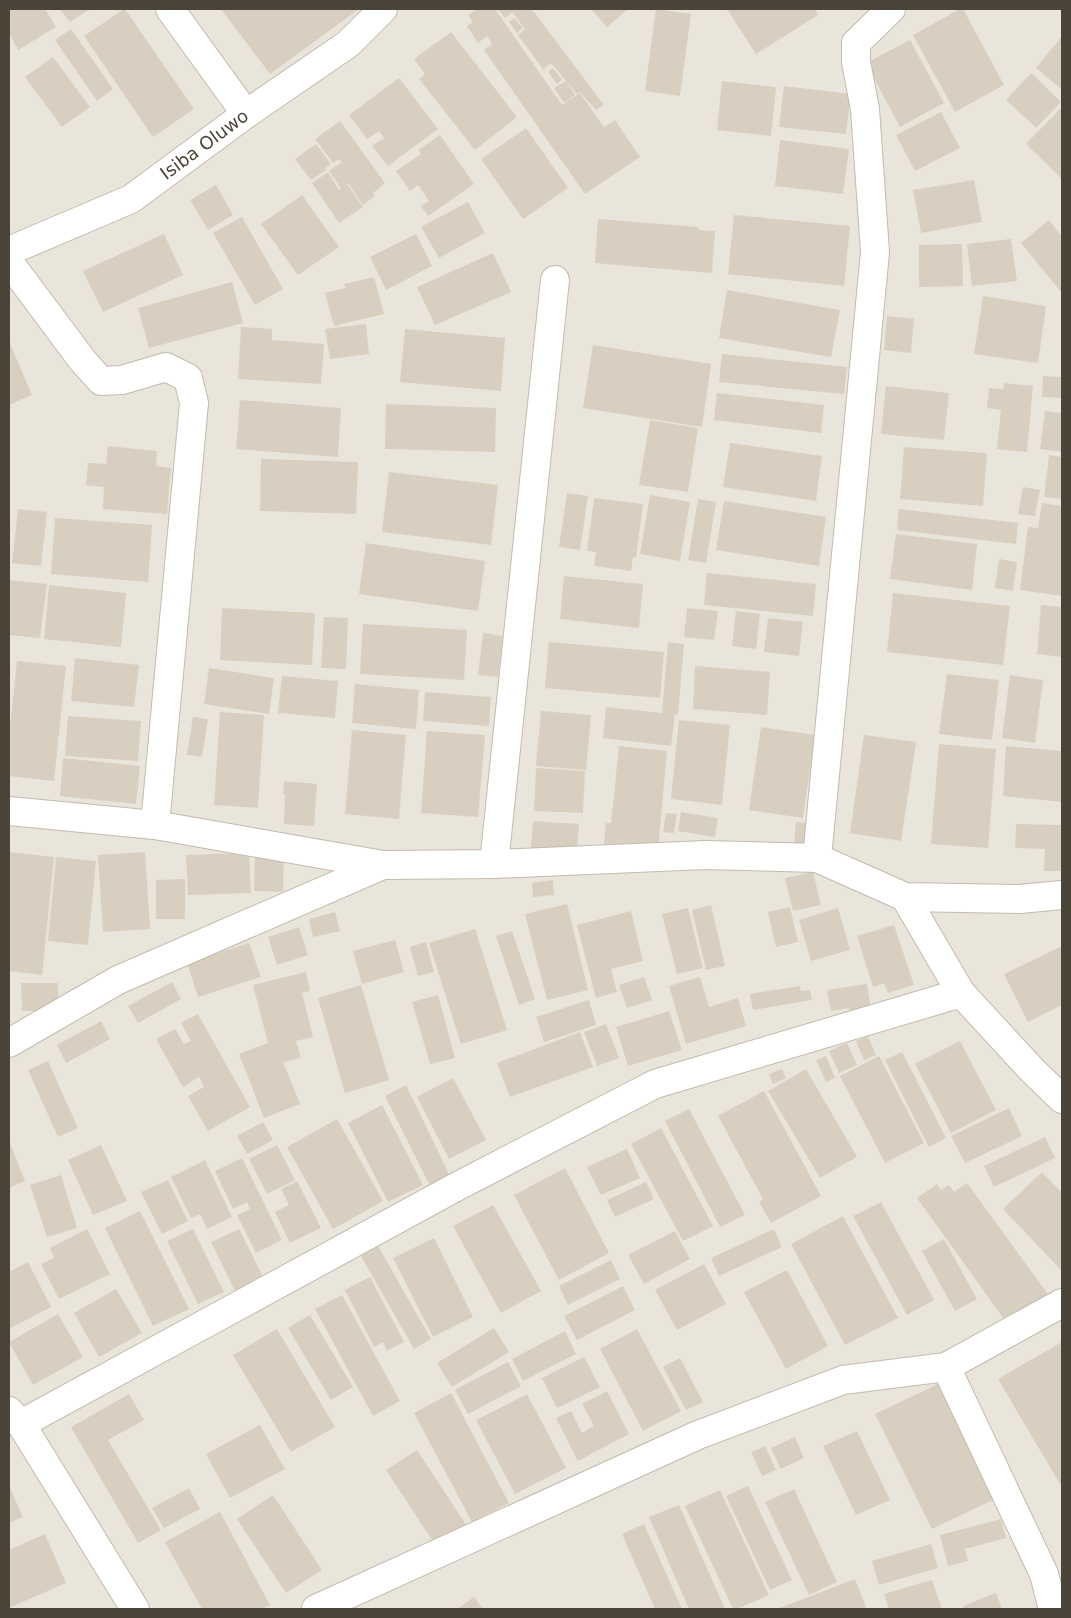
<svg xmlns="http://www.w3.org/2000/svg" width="1071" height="1618" viewBox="0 0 1071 1618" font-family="'DejaVu Sans',sans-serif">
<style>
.residential{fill:#eae5da}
.building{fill:#d8cfc1}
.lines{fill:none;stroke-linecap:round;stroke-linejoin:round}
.minor-casing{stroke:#c2bbae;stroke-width:30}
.minor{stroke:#fff;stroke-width:28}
.labels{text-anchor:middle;stroke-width:4;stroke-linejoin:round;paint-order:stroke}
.street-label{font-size:18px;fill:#4b4439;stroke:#fff}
</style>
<rect width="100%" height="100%" fill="#f6f3ec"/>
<path class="residential" d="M9 9H1062V1609H9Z"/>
<path class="building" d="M9 9H45L56 27 18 50 9 33Z
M60 9H90L70 22Z
M124 9H125L194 109 153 137 84 36Z
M221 9H359L270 74Z
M477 9H495L562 105 580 93 604 127 615 120 640 157 585 194 484 50 492 44 487 36 478 43 467 26 473 22 468 15Z
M498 9H532L604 105 596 110 580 92 577 94 551 63 543 69 518 35 525 29 512 12 505 18Z
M591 9H628L607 27Z
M656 9 691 14 680 96 645 91Z
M727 9H815L818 15 756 54Z
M960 9H963L1004 85 955 112 913 35Z
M514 18 523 28 517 33 509 22Z
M71 29 113 89 97 101 55 40Z
M451 32 517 117 475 150 419 79 425 74 414 59Z
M1062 36V90L1036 68Z
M910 40 944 103 900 127 866 63Z
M53 57 90 107 62 127 25 77Z
M553 68 562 80 557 84 548 72Z
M1031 73 1061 102 1036 128 1006 100Z
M399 78 438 129 388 166 372 146 384 138 379 131 367 139 349 115Z
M566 81 575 95 564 103 554 88Z
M722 81 776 87 771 136 717 130Z
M784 86 851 94 846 134 779 127Z
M1062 107V179L1026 144Z
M941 112 960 148 915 171 896 135Z
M340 121 385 183 373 193 375 196 363 205 348 183 343 187 347 184 363 207 339 223 312 183 328 172 339 190 341 188 329 171 342 162 339 159 333 163 315 139Z
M526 128 568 188 523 219 481 159Z
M440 135 474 184 428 216 421 206 429 201 418 185 410 191 396 171 421 154 418 150Z
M780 140 849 149 843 194 775 186Z
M316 144 331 164 325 168 326 170 311 180 295 159Z
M974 180 982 222 921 233 913 190Z
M216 185 233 215 208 230 190 200Z
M302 195 339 247 298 275 261 224Z
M468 202 485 233 439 258 421 227Z
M734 215 850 226 844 286 728 274Z
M242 217 283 289 255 305 213 233Z
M598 219 698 227V230L715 231 712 273 595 263Z
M1049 220 1062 237V293L1021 243Z
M164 234 183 275 103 312 83 271Z
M416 234 432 266 386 290 370 257Z
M1011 239 1017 281 972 286 967 244Z
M962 244 963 286 919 287V245Z
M493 253 511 292 435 325 417 287Z
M374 277 384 314 334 326 325 293 346 288 344 284Z
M232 282 243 323 149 348 138 308Z
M727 290 840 310 831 357 719 338Z
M983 296 1046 306 1038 363 974 354Z
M887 316 914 319 911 353 884 350Z
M366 324 369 354 330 359 325 329Z
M241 327 272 329V340L324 344 321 384 238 379Z
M405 329 505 338 501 391 400 382Z
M9 341 32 395 9 405Z
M593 345 711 364 702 427 583 408Z
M722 354 847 367 844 394 719 382Z
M1043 376 1062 377V398L1042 397Z
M1004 383 1033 386 1027 452 997 449 1001 410 987 408 989 388 1003 389Z
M886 386 949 393 944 440 881 434Z
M717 393 824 405 821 433 714 420Z
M240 400 341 408 338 457 236 449Z
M386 404 496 408 495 452 385 449Z
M1045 411 1062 413V452L1040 449Z
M650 420 698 428 688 492 639 485Z
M730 443 822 456 816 501 723 487Z
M108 446 157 451 156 466 171 468 167 514 103 509 104 487 86 485 88 463 106 464Z
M904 447 987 453 983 506 900 499Z
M1049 455 1062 457V499L1044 497Z
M261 459 358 462 356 514 260 511Z
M389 472 498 485 491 545 382 532Z
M1023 487 1040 490 1035 516 1018 514Z
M567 493 588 496 580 550 559 547Z
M650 495 690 502 680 561 640 554Z
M594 498 643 504 636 558 633 557 631 571 594 566 596 552 587 551Z
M698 499 716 502 706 563 688 560Z
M724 501 826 517 819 566 716 550Z
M1042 503 1062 506V596L1020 590 1028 527 1038 528Z
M18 509 47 512 41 566 12 563Z
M899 509 1018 523 1016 544 897 530Z
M55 518 152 525 148 582 51 574Z
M896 534 977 544 972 590 890 579Z
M366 543 485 561 478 611 359 594Z
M999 559 1017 562 1013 591 995 588Z
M707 573 816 584 813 616 704 605Z
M564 576 643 584 639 628 560 619Z
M9 580 47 584 40 638 9 635Z
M49 585 126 593 121 647 44 639Z
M893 593 1010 606 1003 665 887 652Z
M1041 605 1062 607V657L1037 654Z
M222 608 315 613 312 665 220 660Z
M687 608 718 611 714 640 684 637Z
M736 611 760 614 756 649 732 646Z
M324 617 348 618 346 669 321 668Z
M768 618 803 622 799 656 764 652Z
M363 624 467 630 464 680 360 674Z
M483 633 503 636 498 677 478 675Z
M549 642 664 652 660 698 545 688Z
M668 642 684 644 678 715 675 714 671 746 603 738 606 707 662 713Z
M75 658 139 665 134 707 71 701Z
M17 661 66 666 54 781 9 776V736Z
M695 666 770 672 767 715 693 709Z
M209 668 274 678 269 714 204 704Z
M947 674 999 680 992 740 939 734Z
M1010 675 1043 680 1035 743 1002 738Z
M282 676 338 681 335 718 278 713Z
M355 684 419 690 416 729 352 723Z
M425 692 491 697 489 726 423 721Z
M541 711 591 715 586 770 536 766Z
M220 712 264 715 258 808 214 805Z
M68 716 141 721 138 761 65 756Z
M193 717 208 719 202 757 187 755Z
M679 720 730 725 722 805 671 799Z
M761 727 815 735 803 818 749 810Z
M352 730 406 735 399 819 345 814Z
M427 731 485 735 478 817 421 813Z
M864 735 916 742 901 841 850 833Z
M939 744 996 749 988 848 931 844Z
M619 746 667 751 658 850 604 844 606 823H611Z
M1006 746 1062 751V802L1003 796Z
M63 758 140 766 136 804 60 796Z
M536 768 585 771 583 813 534 811Z
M284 781 317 784 314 826 284 824 285 794H283Z
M681 812 718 818 715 837 678 831Z
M666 813 677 814 674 833 663 832Z
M533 821 579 824 577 851 531 848Z
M796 822 813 824 811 845 794 843Z
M1016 824 1062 825V871H1044L1045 849 1015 848Z
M255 850 284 851 283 892 254 891Z
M9 852 54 857 42 975 9 971Z
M145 852 150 929 103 932 98 855Z
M249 853 251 893 188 895 186 855Z
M56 857 96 861 88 945 48 941Z
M813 872 821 905 793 911 785 878Z
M185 879V919H156V880Z
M553 880 554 895 533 897 532 883Z
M567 904 588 990 547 1000 525 914Z
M711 905 725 966 706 970 692 910Z
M790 907 798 942 776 947 768 912Z
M688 908 703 968 677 974 662 914Z
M838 908 850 950 811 961 799 920Z
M631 911 643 961 611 969 617 992 596 998 577 925Z
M335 912 340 931 313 937 309 919Z
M894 925 914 985 888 993 884 983 873 987 857 936Z
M299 927 308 955 277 965 268 937Z
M475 929 507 1030 461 1044 429 943Z
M512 931 535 999 519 1005 496 936Z
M395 940 404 972 362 984 353 951Z
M426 942 434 972 418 976 410 947Z
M249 943 261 977 198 997 187 963Z
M1062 946V1005L1028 1022 1004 974Z
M306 972 310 991 302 993 313 1037 296 1041 301 1058 283 1062 300 1104 264 1118 239 1054 268 1043 253 985Z
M644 977 652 1000 627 1008 619 985Z
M700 977 709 1007 738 998 746 1026 686 1044 669 986Z
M172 982 181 999 138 1023 128 1006Z
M21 983H58L59 1011H22Z
M867 984 871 1010 850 1013 849 1008 831 1011 827 990Z
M361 985 389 1080 345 1093 318 998Z
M800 986 801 991 810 990 812 1000 753 1010 750 994Z
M438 995 455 1058 430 1064 412 1002Z
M589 1000 596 1025 544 1042 536 1017Z
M669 1011 682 1050 628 1066 616 1027Z
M198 1014 250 1107 208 1131 188 1096 204 1087 199 1077 183 1087 156 1039 175 1029 184 1044 191 1041 181 1023Z
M101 1021 110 1039 66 1063 57 1045Z
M606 1024 619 1058 597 1066 584 1032Z
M580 1032 593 1067 510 1097 497 1063Z
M868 1036 876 1055 864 1060 856 1041Z
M960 1041 996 1110 951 1133 915 1064Z
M847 1043 857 1065 839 1073 829 1051Z
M902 1052 946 1138 929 1147 885 1060Z
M826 1056 835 1078 826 1082 816 1060Z
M879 1056 924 1143 885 1163 840 1076Z
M48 1061 78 1128 58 1137 28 1070Z
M782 1069 786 1078 773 1084 769 1074Z
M806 1069 857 1157 820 1178 768 1091Z
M453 1078 486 1140 449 1159 417 1097Z
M406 1085 451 1178 431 1188 385 1096Z
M764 1091 821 1196 771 1223 759 1202 763 1199 718 1116Z
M382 1105 423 1185 388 1202 348 1123Z
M1009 1108 1022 1136 965 1163 951 1136Z
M689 1109 745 1215 720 1227 665 1121Z
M337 1119 383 1201 333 1229 287 1147Z
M263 1122 273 1140 247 1154 237 1136Z
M661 1128 713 1226 683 1241 631 1144Z
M1045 1137 1055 1158 994 1187 984 1166Z
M9 1141 25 1181 9 1188Z
M101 1145 127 1201 93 1215 68 1160Z
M277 1145 295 1180 267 1194 249 1159Z
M627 1149 640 1178 601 1195 587 1167Z
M242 1158 282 1240 256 1253 237 1215 250 1209 247 1202 233 1209 215 1171Z
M205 1160 232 1217 207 1229 200 1214 191 1218 171 1177Z
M565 1168 609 1253 559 1280 514 1195Z
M1042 1172 1062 1193V1271L1003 1209Z
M61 1175 77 1228 47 1237 30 1185Z
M168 1180 188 1221 162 1234 141 1192Z
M297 1181 321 1228 290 1243 275 1212 289 1205 281 1189Z
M646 1182 654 1199 615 1217 607 1200Z
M967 1183 1050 1297 1009 1326 917 1198 937 1184 941 1190 949 1185 954 1192Z
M881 1202 934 1300 907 1315 853 1216Z
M493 1205 541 1291 501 1313 453 1226Z
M140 1211 189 1309 153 1326 105 1228Z
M843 1216 898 1318 845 1345 791 1244Z
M87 1229 110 1274 59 1299 41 1264 54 1258 50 1248Z
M193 1229 224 1292 198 1304 167 1241Z
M239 1229 263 1277 235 1291 211 1242Z
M774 1229 782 1247 719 1276 711 1258Z
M675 1231 690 1259 644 1284 628 1255Z
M434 1238 473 1317 433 1337 393 1258Z
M944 1239 977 1299 955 1311 922 1251Z
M378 1246 431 1339 414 1349 361 1256Z
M611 1260 620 1279 568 1305 559 1286Z
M28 1262 51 1307 9 1329V1272Z
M704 1264 726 1304 677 1330 655 1290Z
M787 1270 828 1346 786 1369 744 1292Z
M370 1277 404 1342 387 1351 383 1342 374 1347 345 1290Z
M623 1286 635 1310 577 1340 564 1316Z
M116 1289 142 1333 99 1357 74 1313Z
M342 1295 400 1401 373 1416 315 1309Z
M58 1314 83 1357 33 1385 9 1342Z
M310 1315 353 1387 331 1400 288 1328Z
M494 1328 509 1352 452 1387 437 1363Z
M277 1329 335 1427 291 1452 233 1355Z
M637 1329 681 1411 643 1431 600 1349Z
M565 1331 576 1354 523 1381 512 1359Z
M1062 1342V1483L1060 1484 998 1379Z
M584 1357 600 1387 557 1408 542 1378Z
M680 1358 703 1402 686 1410 663 1367Z
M508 1362 521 1386 468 1414 455 1390Z
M940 1383 997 1498 932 1529 875 1414Z
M607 1391 629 1434 578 1461 556 1418 571 1411 582 1433 594 1426 582 1404Z
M451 1393 509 1503 472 1522 414 1413Z
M129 1394 144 1420 108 1440 161 1530 138 1543 71 1427Z
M527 1394 566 1468 515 1494 476 1420Z
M260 1425 285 1469 230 1498 206 1454Z
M857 1431 890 1500 856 1515 823 1446Z
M795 1437 804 1458 781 1469 771 1448Z
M765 1446 776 1470 762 1476 751 1452Z
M417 1450 467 1526 436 1546 386 1470Z
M9 1486 23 1517 9 1523Z
M748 1486 792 1580 770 1590 726 1496Z
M189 1488 200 1509 164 1528 152 1508Z
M794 1489 837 1582 809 1595 765 1502Z
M720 1490 769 1595 737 1609H733L685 1506Z
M273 1495 322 1570 286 1593 237 1519Z
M679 1505 725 1609H689L649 1517Z
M220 1512 270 1605 262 1609H202L165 1542Z
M1001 1519 1006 1538 965 1549 968 1561 948 1566 940 1535Z
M644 1524 682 1609H655L622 1534Z
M45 1534 66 1583 9 1608V1550Z
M931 1544 938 1568 879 1585 872 1561Z
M855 1579 866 1607 860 1609H777Z
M932 1580 942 1609H889L884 1594Z
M996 1593 1002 1609H964L963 1606Z
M474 1597 483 1609H457Z"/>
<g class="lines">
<defs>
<g id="minor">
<path d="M170 9 246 114"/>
<path id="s1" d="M9 251 131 199 246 114 348 44 383 9"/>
<path d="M9 262 83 361 101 381 122 380 166 367 188 378 194 403 155 825"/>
<path d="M9 811 155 825 383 865 494 864 705 855 817 858 905 897 1020 899 1062 895"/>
<path d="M817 858 875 252 865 109 856 62V43L891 9"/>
<path d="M494 864 555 280"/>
<path d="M905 897 961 993 1032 1070 1062 1099"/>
<path d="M9 1043 118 980 383 865"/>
<path d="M946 1367 1044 1574 1053 1609"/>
<path d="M9 1411 21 1424 135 1609"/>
<path d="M21 1424 456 1187 655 1084 961 993"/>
<path d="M316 1609 698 1435 843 1380 946 1367 1062 1303"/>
</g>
</defs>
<use href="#minor" class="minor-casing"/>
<use href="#minor" class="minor"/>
</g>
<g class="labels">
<g class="street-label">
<text dy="6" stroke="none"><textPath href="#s1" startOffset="224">Isiba Oluwo</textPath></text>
</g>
</g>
<rect width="1071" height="1618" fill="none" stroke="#4b4439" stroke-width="20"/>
</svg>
